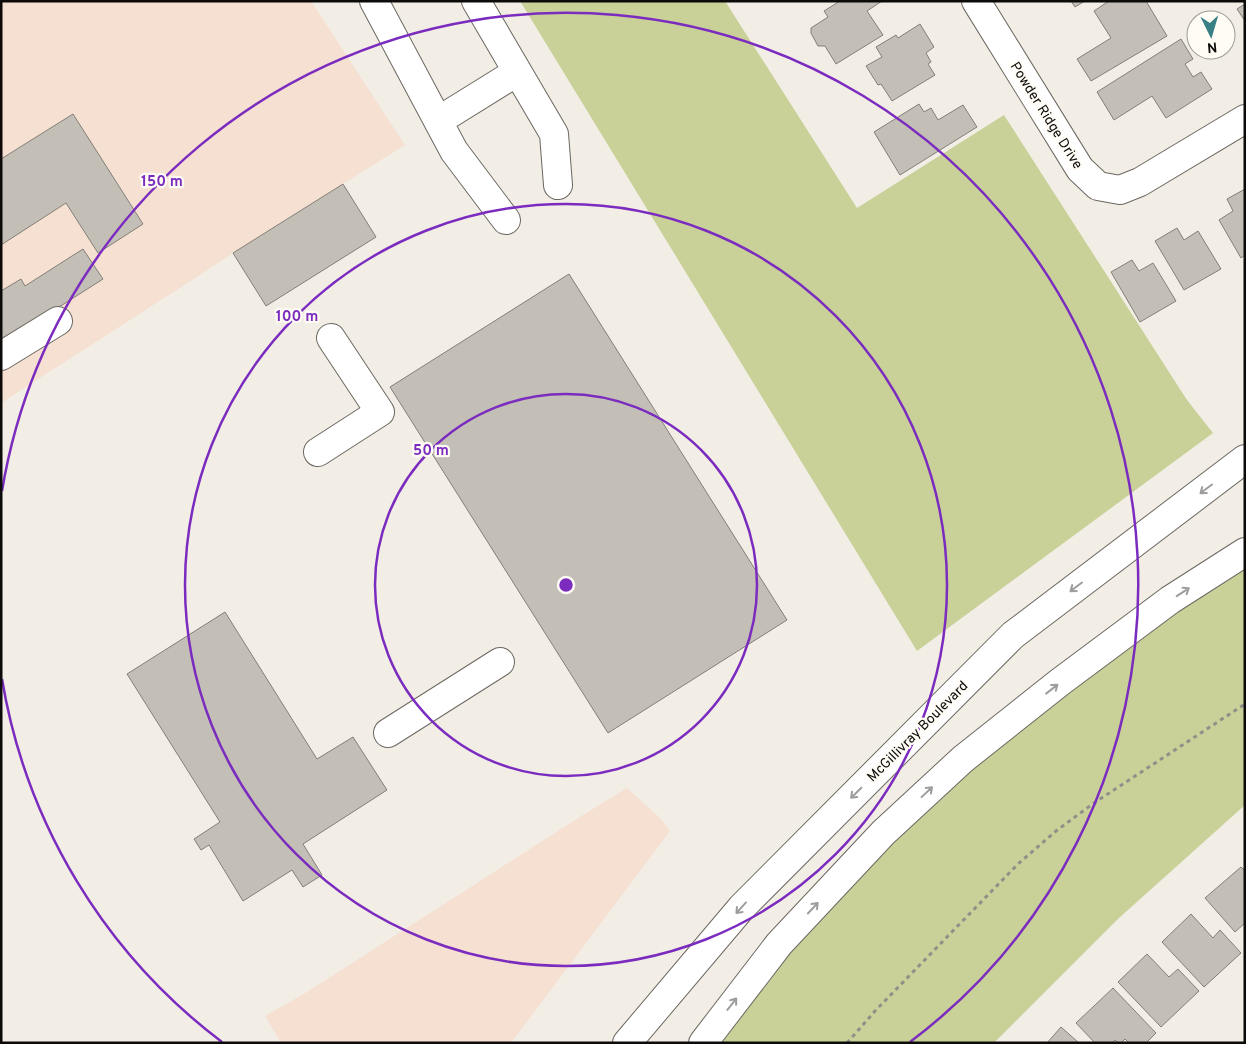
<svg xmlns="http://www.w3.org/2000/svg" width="1246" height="1044" viewBox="0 0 1246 1044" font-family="Overpass,sans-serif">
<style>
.commercial{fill:#f5e0d2}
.green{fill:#c9d199}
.building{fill:#c3bfb7;stroke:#837f78}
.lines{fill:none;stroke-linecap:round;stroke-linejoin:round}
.minor-casing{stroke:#6c6861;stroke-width:30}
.major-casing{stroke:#6c6861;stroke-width:30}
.path{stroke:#928f89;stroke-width:3;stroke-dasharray:4 4;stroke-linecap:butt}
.minor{stroke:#fff;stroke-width:28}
.major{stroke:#fff;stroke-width:28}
.oneway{stroke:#9e9d9d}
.ring{fill:none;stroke:#7b2cbf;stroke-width:2.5}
.labels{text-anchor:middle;stroke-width:4.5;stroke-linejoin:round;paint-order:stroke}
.street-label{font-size:14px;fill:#0d0b09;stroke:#fffcf5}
.centre{fill:#7b2cbf;stroke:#fffcf5;stroke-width:2.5}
.ring-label{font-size:15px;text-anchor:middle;font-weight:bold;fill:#7b2cbf;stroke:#fffcf5;stroke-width:4.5;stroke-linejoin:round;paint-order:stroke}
</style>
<rect width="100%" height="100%" fill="#f2eee6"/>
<path class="commercial" d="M1 1H311L405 145 233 253 183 286 1 403Z
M627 788 661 819 670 831 511 1043H281L265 1016 307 992 586 813Z"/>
<path class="green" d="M520 1H725L857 208 1004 115 1187 400 1213 433 917 651Z
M1245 552V805L1119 918 994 1043H703L883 833Z"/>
<path class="building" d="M840 1H882L867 11 883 35 836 64 825 46H818L811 33V28L828 17 824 11Z
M1071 1H1085L1075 7Z
M1109 1H1146L1167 36 1091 81 1077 59 1111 38 1094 11Z
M1245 4V21L1237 9Z
M920 24 934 47 926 53 931 62 928 64 935 75 892 101 881 84 878 85 866 66 882 57 876 47 896 35 898 38Z
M1181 39 1193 59 1185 64 1193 77 1201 72 1212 89 1166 118 1152 96 1114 120 1097 92Z
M919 104 924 112 931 108 938 120 963 105 977 127 900 175 874 132Z
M73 114 143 224 98 253 66 203 1 245V159Z
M343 184 376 237 266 306 233 253Z
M1245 189V255L1241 258 1219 220 1233 211 1227 199Z
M1177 228 1184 240 1198 231 1221 269 1184 290 1155 241Z
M83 249 103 279 1 344V291L21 279 25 286Z
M1132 260 1139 271 1153 263 1176 301 1140 322 1111 272Z
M569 274 787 620 608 733 390 387Z
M225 612 317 759 353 737 387 790 303 844 322 875 303 887 292 870 243 901 209 845 201 850 194 839 220 822 127 674Z
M1241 867 1245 871V923L1235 932 1205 898Z
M1191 914 1213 938 1220 930 1241 953 1204 987 1162 942Z
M1147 954 1169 977 1178 969 1199 991 1161 1027 1118 982Z
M1113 988 1156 1033 1146 1043H1129L1125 1039 1121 1043H1118L1115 1040 1112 1043H1095L1076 1023Z
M1061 1027 1079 1043H1047Z"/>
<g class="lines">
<defs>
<path id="minor" d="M374 1 454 151 506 220
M476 1 554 134 558 185
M976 1 1080 169 1098 186 1120 190 1140 182 1245 119
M438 121 517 72
M1 356 58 321
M318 452 380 412 331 338
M388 733 500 662"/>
<path id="major" d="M627 1043 742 907 1013 635 1245 459
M703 1043 779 944 883 833 963 759 1060 682 1170 600 1245 552"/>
</defs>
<use href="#minor" class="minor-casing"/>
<use href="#major" class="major-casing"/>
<path class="path" d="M847 1043 875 1011 1018 864 1056 831 1094 803 1245 704"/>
<use href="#minor" class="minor"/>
<use href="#major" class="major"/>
</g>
<defs><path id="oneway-shaft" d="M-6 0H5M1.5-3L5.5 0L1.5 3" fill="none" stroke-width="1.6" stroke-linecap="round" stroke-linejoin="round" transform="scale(1.25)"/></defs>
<g class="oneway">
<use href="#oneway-shaft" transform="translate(1206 489) rotate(143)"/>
<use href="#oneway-shaft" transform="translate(1076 587) rotate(143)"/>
<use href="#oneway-shaft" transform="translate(1183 592) rotate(-33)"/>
<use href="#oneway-shaft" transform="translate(1052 689) rotate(-38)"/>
<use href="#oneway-shaft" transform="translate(927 792) rotate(-43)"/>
<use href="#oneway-shaft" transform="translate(856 793) rotate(135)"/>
<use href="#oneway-shaft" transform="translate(741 908) rotate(132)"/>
<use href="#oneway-shaft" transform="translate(813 908) rotate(-47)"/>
<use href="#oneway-shaft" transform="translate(732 1004) rotate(-52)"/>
</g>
<g class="ring">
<circle cx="566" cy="585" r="191"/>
<circle cx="566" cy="585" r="381"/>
<path d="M222 1042A572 572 0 0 1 2 679M2 491A572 572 0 1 1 910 1042"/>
</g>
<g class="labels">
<g class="street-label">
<text transform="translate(1047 115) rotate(58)" y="5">Powder Ridge Drive</text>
<text transform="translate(917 731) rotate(-45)" y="5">McGillivray Boulevard</text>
</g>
</g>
<circle cx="566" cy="585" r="8" class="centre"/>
<g class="ring-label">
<text x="162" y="186">150 m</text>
<text x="297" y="321">100 m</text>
<text x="431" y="455">50 m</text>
</g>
<rect width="1246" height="1044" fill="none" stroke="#0d0b09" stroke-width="5"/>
<g transform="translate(1211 35) rotate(175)"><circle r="24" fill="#fffcf5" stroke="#9e9c97"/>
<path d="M0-4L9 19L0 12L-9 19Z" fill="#377f85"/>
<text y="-8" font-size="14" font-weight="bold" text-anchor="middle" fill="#0d0b09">N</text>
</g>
</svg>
